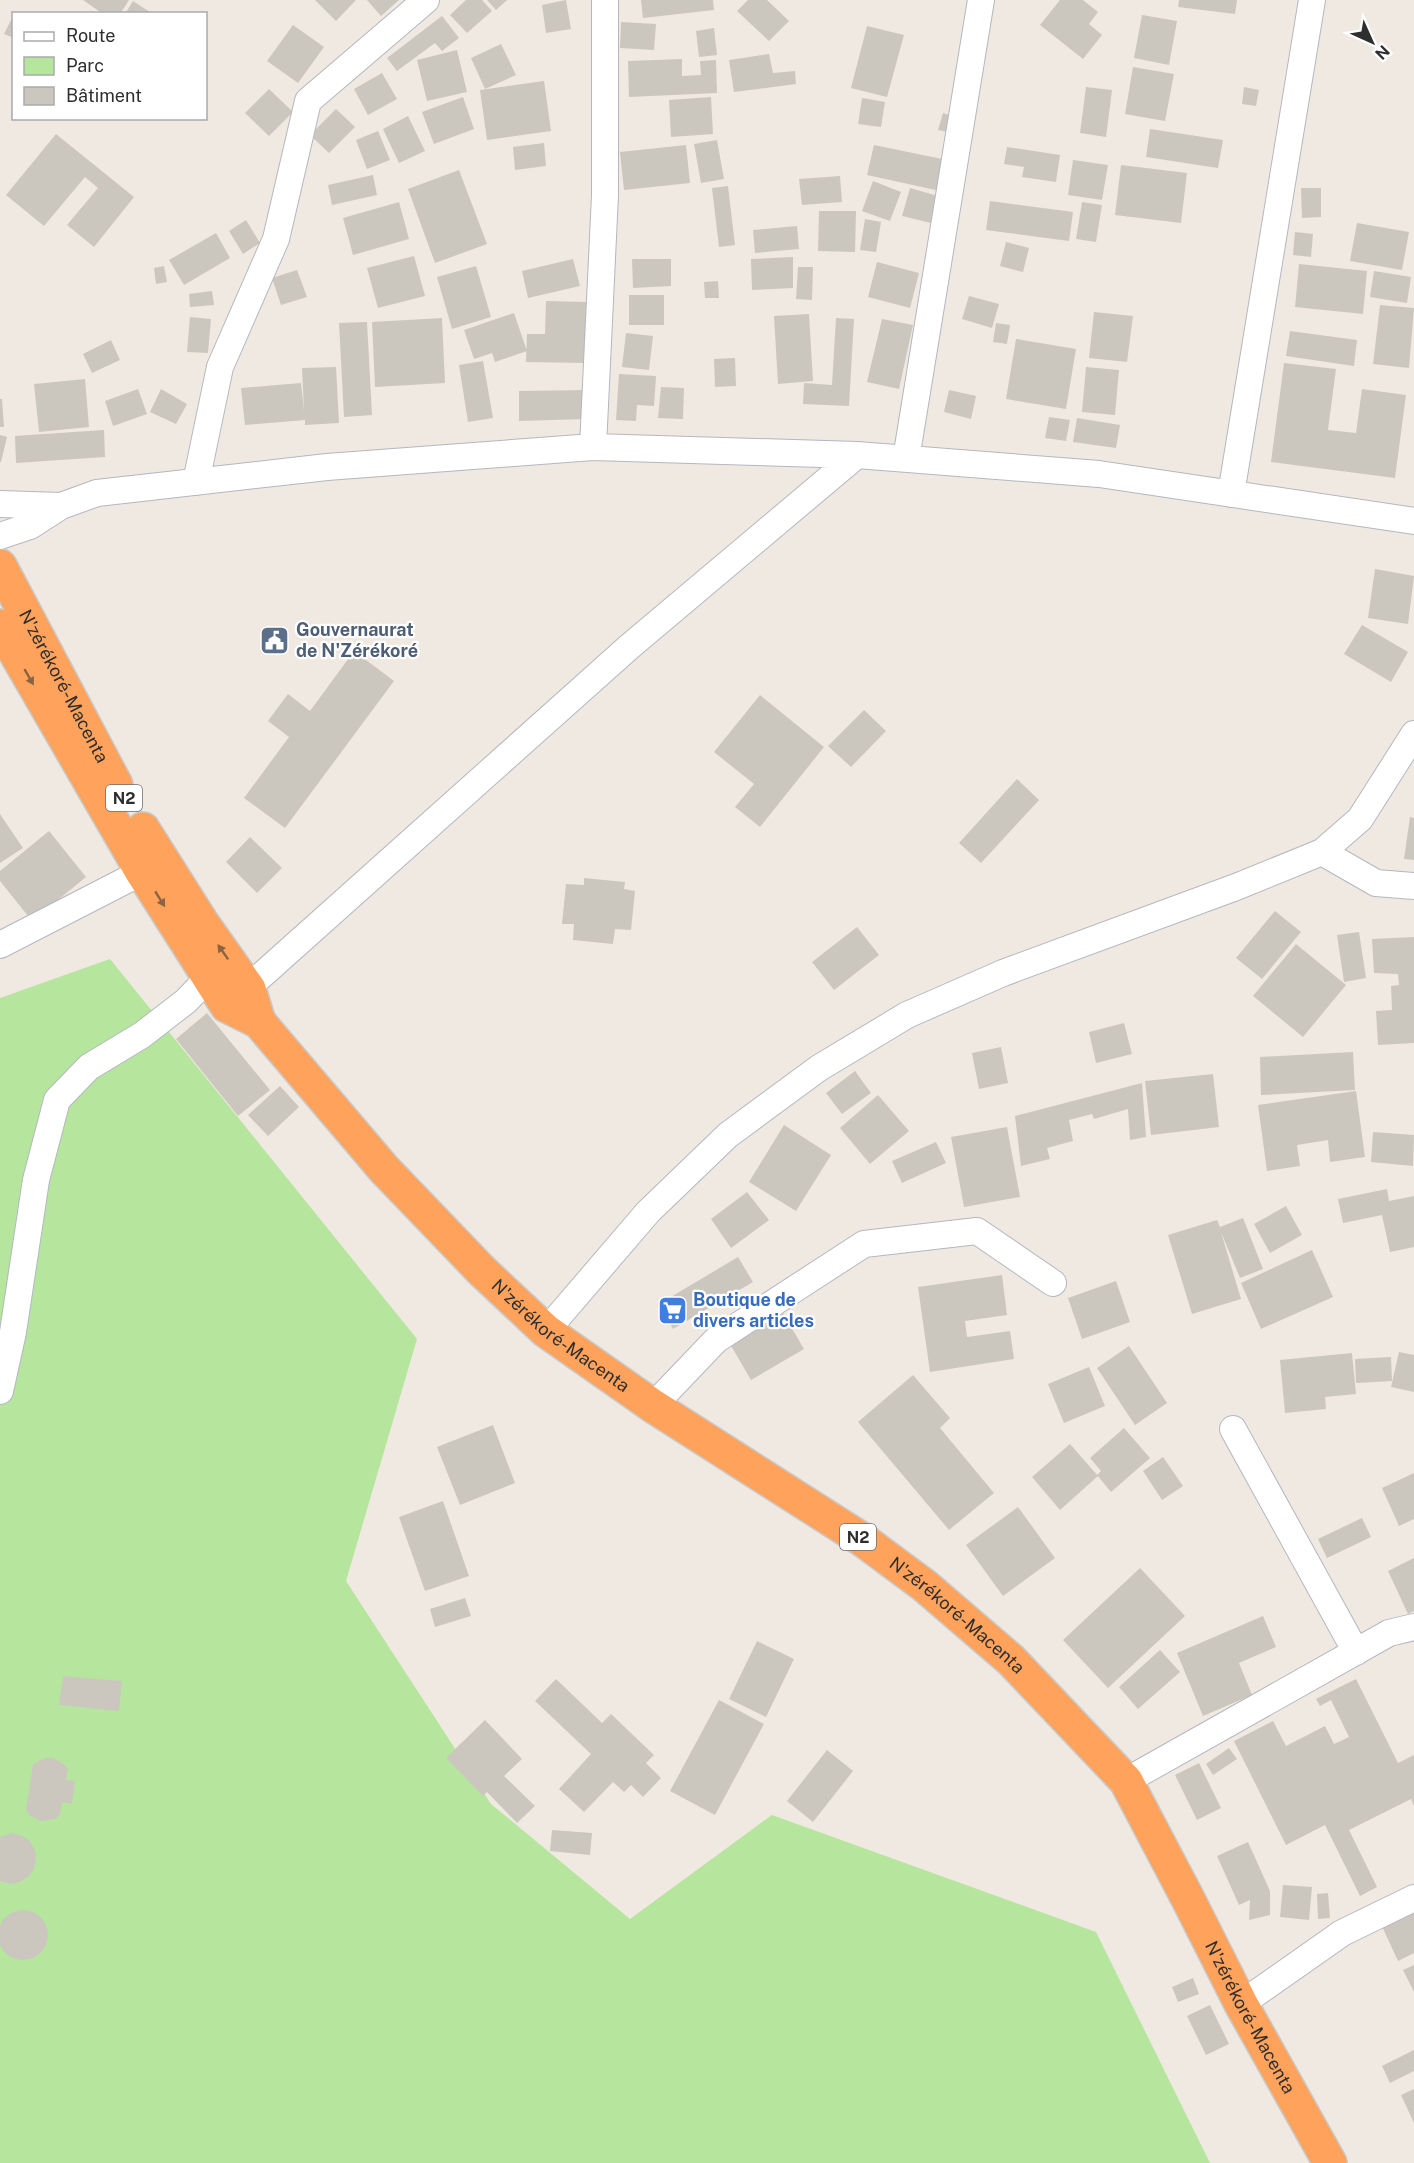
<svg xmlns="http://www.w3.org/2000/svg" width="1414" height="2163" viewBox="0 0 1414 2163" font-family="'Public Sans',sans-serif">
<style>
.green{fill:#b6e59e}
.building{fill:#cbc7bf}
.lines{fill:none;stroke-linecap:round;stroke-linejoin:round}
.minor-casing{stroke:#b4b7c1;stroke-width:28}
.highway-casing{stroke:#c9c9c9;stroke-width:36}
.minor{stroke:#fff;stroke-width:26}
.highway{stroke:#ffa35c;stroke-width:33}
.oneway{fill:#8c6343}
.labels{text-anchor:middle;stroke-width:4.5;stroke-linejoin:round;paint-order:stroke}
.shield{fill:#fff;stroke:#6d6d6d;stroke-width:1.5}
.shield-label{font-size:16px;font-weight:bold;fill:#2e2e2e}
.service-label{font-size:18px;font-weight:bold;fill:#4e5e75;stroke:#fff;text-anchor:start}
.street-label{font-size:18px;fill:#2e2e2e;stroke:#fff}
.shop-label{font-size:18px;font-weight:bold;fill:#366cbe;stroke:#fff;text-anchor:start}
</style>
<rect width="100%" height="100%" fill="#efe9e1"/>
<path class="green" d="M110 959 417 1339 346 1581 491 1804 630 1919 772 1815 1096 1932 1210 2163H0V998Z"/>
<path class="building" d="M83 0H129L120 14H103Z
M315 0H356L336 21Z
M367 0H399L381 16Z
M466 0H482L492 11 467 33 450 15Z
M487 0H507L496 10Z
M566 0 571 29 546 33 542 5Z
M641 0H713L714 10 643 18Z
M748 0H767L789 21 769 41 737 11Z
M1060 0H1083L1098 12 1089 24 1102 35 1083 59 1040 25Z
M1179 0H1237L1235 14 1178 7Z
M133 1 153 14H125Z
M14 14V38L4 34Z
M1142 15 1177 21 1169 65 1134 58Z
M442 16 459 38 442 51 435 43 397 71 387 58Z
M621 22 656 24 654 50 620 48Z
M293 25 324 47 298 83 267 61Z
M867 26 904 35 887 97 851 88Z
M714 28 717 55 699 57 696 31Z
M501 44 516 75 485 89 471 58Z
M457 50 467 92 427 101 417 60Z
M769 54 773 73 795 71 796 84 734 92 729 60Z
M682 59V76L701 75 700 61 716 60 717 93 629 97 628 61Z
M1133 67 1174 74 1165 121 1125 114Z
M382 73 397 99 368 115 354 89Z
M544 81 551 131 487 140 480 90Z
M1086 87 1112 90 1106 137 1080 133Z
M1244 87 1259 90 1256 106 1242 104Z
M269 89 293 112 269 136 245 113Z
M463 97 474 129 434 144 422 112Z
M711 97 713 134 671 137 669 100Z
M862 98 885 102 881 127 858 124Z
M336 109 355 127 329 153 310 135Z
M943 113 956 117 952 133 938 130Z
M408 116 425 151 399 163 383 129Z
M1150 129 1223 140 1218 168 1146 157Z
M378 131 390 160 367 169 356 140Z
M56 134 134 197 94 247 67 225 98 188 85 177 44 226 6 195Z
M717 140 724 179 701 183 694 144Z
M544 143 546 166 515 170 513 147Z
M686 145 690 183 624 190 620 152Z
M874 145 947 160 940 191 867 175Z
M1007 147 1060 155 1056 182 1022 177 1024 167 1004 164Z
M1073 160 1108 165 1102 200 1068 195Z
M1121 165 1187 173 1181 223 1115 215Z
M459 170 487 244 435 263 408 189Z
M373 175 377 195 332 205 328 185Z
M840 176 842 202 802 205 799 179Z
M873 181 901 192 890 221 862 211Z
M728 186 735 245 719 247 712 188Z
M910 188 938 196 931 223 902 216Z
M1301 188H1321V217L1302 218Z
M990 201 1073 212 1069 241 986 230Z
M399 202 409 239 353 255 343 218Z
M1082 202 1102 205 1096 242 1076 239Z
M819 211H856L855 252 818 251Z
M865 219 881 222 876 252 860 250Z
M246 220 260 243 243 254 229 231Z
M1357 223 1409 232 1402 270 1350 261Z
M797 226 799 249 755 253 753 230Z
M1295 232 1313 234 1311 257 1293 255Z
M216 233 230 258 184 285 169 260Z
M1006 242 1029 248 1023 272 1000 266Z
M414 256 425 296 378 308 367 268Z
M793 257V288L752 290 751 259Z
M573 259 580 286 528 298 522 271Z
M632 259H671V286L633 288Z
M877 262 919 273 910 308 868 297Z
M1299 264 1367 271 1363 314 1295 307Z
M164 266 167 282 156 284 154 268Z
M476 266 491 317 452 329 437 277Z
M798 267H813L812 300 796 299Z
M297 270 307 297 281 305 272 278Z
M1374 271 1411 277 1407 303 1370 297Z
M718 281 719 298H705L704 282Z
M212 291 214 305 190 307 189 294Z
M629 295H664V325H629Z
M969 296 999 304 992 328 962 319Z
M546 301 586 302 585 363 526 362 527 334H545Z
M1380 305 1414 308 1409 368 1373 364Z
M1094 312 1133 316 1127 362 1089 358Z
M514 313 527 351 495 362 492 353 474 359 464 330Z
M809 314 813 381 778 384 774 316Z
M190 317 211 319 208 353 187 352Z
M442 318 445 383 375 387 372 322Z
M836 318 854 319 849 406 803 404 804 383 832 385Z
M882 319 913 325 899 389 867 382Z
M367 322 372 415 344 417 339 323Z
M996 323 1010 325 1007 344 993 342Z
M1290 331 1357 340 1354 366 1286 356Z
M626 333 653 336 649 370 622 367Z
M1016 339 1076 349 1066 409 1006 399Z
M111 340 120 360 92 373 83 354Z
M735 358 736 386 715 387 714 359Z
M483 361 493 418 468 422 459 365Z
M1284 363 1336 369 1328 430 1356 433 1362 389 1406 395 1395 478 1271 462Z
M336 367 339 423 305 425V420L245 425 241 388 301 383 304 411 302 368Z
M1086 367 1119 370 1115 415 1082 412Z
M619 374 656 376 654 406 637 405 636 421 616 420Z
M85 379 89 427 39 432 34 384Z
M661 387 684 388 683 419 658 418Z
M138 389 147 414 113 426 105 401Z
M161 389 187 404 176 424 150 412Z
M586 390V419L519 421V391Z
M949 390 976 396 971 419 944 412Z
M0 399H2L4 427H0Z
M1049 417 1070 420 1066 441 1045 438Z
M1077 418 1120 425 1116 448 1073 442Z
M104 430 105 457 16 463 15 436Z
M0 435 7 437 1 462H0Z
M1375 569 1414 576 1408 624 1368 618Z
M1362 625 1408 652 1391 682 1344 654Z
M354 651 394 681 285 828 244 798 289 737 268 721 288 694 310 711Z
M760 695 824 747 760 827 735 807 754 784 714 752Z
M864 710 886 731 851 767 828 746Z
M1017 779 1039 800 981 863 959 843Z
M0 814 23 848 0 863Z
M1410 817 1414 818V860L1404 859Z
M49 831 86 877 32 921 0 881V871Z
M250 837 282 868 257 893 226 862Z
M584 878 625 882 624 889 635 891 631 930 615 929 613 944 573 940 574 924H562L566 884 584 885Z
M1275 911 1301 932 1262 979 1236 958Z
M857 927 879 955 834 990 812 962Z
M1359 932 1366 978 1344 982 1337 935Z
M1414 937V1043L1378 1045 1376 1011 1392 1010 1391 986 1399 985 1398 974 1374 973 1372 939Z
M1296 944 1346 985 1303 1037 1253 996Z
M207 1013 270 1090 238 1116 176 1039Z
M1124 1023 1132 1054 1096 1063 1089 1032Z
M1001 1047 1008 1083 979 1089 972 1053Z
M1353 1052 1355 1090 1261 1095 1260 1057Z
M855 1071 871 1093 842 1114 826 1093Z
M1213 1074 1219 1127 1151 1135 1145 1081Z
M1142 1083 1146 1137 1130 1140 1128 1109 1094 1119 1092 1114 1069 1120 1073 1141 1047 1148 1050 1159 1021 1166 1015 1116Z
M280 1086 299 1107 268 1136 248 1115Z
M1356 1091 1365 1157 1330 1162 1328 1140 1297 1145 1300 1166 1267 1171 1258 1105Z
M878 1095 909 1131 870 1164 840 1128Z
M784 1125 831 1155 796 1211 749 1182Z
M1007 1127 1020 1197 964 1207 951 1137Z
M1373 1132 1414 1135 1413 1166 1371 1162Z
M936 1142 946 1163 902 1183 892 1161Z
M1387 1189 1389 1201 1414 1196V1247L1390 1252 1382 1215 1343 1223 1338 1199Z
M747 1192 769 1220 731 1248 711 1219Z
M1286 1206 1302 1235 1270 1253 1254 1224Z
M1243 1218 1263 1269 1240 1278 1221 1232 1241 1299 1192 1314 1168 1235 1217 1220 1220 1227Z
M1312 1250 1333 1297 1261 1329 1241 1283Z
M738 1257 753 1282 673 1329 659 1304Z
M1002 1275 1007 1315 965 1321 967 1337 1010 1331 1014 1359 930 1372 918 1287Z
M1116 1281 1130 1322 1082 1339 1068 1298Z
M783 1313 804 1349 751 1380 730 1344Z
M1129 1346 1167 1403 1135 1425 1097 1368Z
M1399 1352 1414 1355V1392L1391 1387Z
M1352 1353 1356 1394 1325 1397 1326 1409 1285 1413 1280 1360Z
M1391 1357 1392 1381 1356 1383 1355 1359Z
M1089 1367 1105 1406 1064 1423 1048 1384Z
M913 1375 950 1418 940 1428 994 1493 949 1530 858 1422Z
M493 1425 515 1483 460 1505 437 1447Z
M1124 1428 1150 1458 1111 1492 1097 1475 1101 1471 1090 1458Z
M1070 1444 1098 1476 1060 1510 1032 1477Z
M1163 1457 1183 1486 1162 1500 1143 1471Z
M1414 1473V1519L1399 1526 1382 1488Z
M443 1501 469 1576 425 1591 399 1517Z
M1018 1507 1055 1558 1003 1596 966 1545Z
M1362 1518 1371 1537 1327 1558 1318 1539Z
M1414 1558V1611L1408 1614 1388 1571Z
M1140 1568 1185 1616 1108 1688 1063 1640Z
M465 1598 471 1616 435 1627 430 1609Z
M1263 1616 1276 1647 1239 1663 1252 1695 1203 1716 1177 1653Z
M757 1641 794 1659 766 1717 729 1699Z
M1160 1650 1180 1672 1138 1709 1119 1687Z
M63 1676 122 1681 119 1711 59 1705Z
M556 1679 602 1723 611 1714 654 1755 646 1763 661 1778 643 1797 631 1785 624 1792 613 1782 584 1812 559 1789 591 1754 535 1701Z
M1356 1679 1398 1763 1414 1755V1806L1411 1799 1349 1830 1377 1887 1360 1896 1325 1825 1286 1845 1234 1741 1273 1721 1286 1746 1325 1726 1334 1744 1349 1737 1331 1700 1320 1706 1316 1699Z
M719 1700 764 1724 715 1815 670 1791Z
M485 1720 522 1759 504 1776 535 1806 517 1823 487 1792 483 1796 446 1758Z
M1229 1748 1237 1759 1213 1775 1206 1764Z
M827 1750 853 1771 813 1822 787 1801Z
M45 1758H53L64 1764 68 1769 66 1780 75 1781 72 1804 62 1802 60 1815 55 1819 41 1821 29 1815 26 1810 33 1764Z
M1199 1763 1221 1808 1197 1820 1175 1775Z
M552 1830 592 1833 590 1855 550 1851Z
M12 1833 22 1836 30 1841 35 1850 36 1859 34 1869 28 1877 20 1882 11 1884 0 1881V1837Z
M1248 1842 1270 1891V1915L1249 1920 1250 1900 1239 1905 1217 1856Z
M1283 1885 1312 1887 1309 1920 1280 1917Z
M1328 1893 1330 1918 1318 1919 1317 1894Z
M1414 1906V1953L1398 1961 1380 1922Z
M-2 1935a25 25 0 1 1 50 0a25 25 0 1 1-50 0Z
M1414 1965V1992L1403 1970Z
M1193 1978 1199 1994 1178 2002 1172 1987Z
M1210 2005 1229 2044 1206 2055 1187 2016Z
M1414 2050V2071L1390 2083 1382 2066Z
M1414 2089V2123L1401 2095Z"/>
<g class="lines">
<defs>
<path id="minor" d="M593 447 605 195V0
M906 459 981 0
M196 482 220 367 276 239 308 101 426 0
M1231 494 1312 0
M0 504 61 506
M0 536 30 526 61 506 97 493 327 467 593 447 857 455 1099 474 1414 521
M1322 852 1376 883 1414 886
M0 945 142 872
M234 1000 629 647 857 455
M546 1331 648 1212 728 1135 819 1068 907 1015 1003 973 1236 887 1322 852 1360 819 1414 734
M0 1391 13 1332 36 1180 57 1100 89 1067 142 1035 186 1001 209 977
M653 1406 716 1340 864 1244 977 1231 1053 1283
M1233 1429 1356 1652
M1126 1781 1389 1633 1414 1627
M1241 2004 1342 1933 1414 1898"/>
<g id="highway">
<path id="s1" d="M0 566 116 785"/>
<path id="s2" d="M0 626 142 872 227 1006 259 1022 384 1169 481 1270 546 1331 653 1406 863 1540 925 1586 1011 1660 1126 1781 1188 1899 1241 2004 1330 2163"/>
<path d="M143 829 203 924 249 989 259 1022"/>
</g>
</defs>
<use href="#minor" class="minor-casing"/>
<use href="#highway" class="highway-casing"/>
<use href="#minor" class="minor"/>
<use href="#highway" class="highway"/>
</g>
<defs><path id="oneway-solid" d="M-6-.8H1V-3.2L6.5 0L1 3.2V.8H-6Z" transform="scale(1.5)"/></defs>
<g class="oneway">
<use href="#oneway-solid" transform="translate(29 677) rotate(60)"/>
<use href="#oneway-solid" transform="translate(160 899) rotate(58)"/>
<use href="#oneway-solid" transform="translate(223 952) rotate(-125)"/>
</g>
<defs>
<symbol id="civic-square" viewBox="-11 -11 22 22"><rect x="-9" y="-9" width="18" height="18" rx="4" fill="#5c6f8a" stroke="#fff"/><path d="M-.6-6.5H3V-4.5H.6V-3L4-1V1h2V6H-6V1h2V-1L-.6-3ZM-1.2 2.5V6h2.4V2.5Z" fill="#fff"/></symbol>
<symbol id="supermarket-square" viewBox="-11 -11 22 22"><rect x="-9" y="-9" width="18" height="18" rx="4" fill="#3f7fe0" stroke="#fff"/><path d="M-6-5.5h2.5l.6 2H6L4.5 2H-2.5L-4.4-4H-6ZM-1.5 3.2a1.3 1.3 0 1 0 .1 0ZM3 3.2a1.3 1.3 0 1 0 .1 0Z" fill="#fff"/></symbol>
</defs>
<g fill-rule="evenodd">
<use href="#civic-square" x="258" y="624" width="33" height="33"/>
<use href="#supermarket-square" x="656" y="1294" width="33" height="33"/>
</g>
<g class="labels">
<g class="shield">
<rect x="106" y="785" width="36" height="26" rx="4.5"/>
<rect x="840" y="1524" width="36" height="26" rx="4.5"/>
</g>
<g class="shield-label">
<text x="124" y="804">N2</text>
<text x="858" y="1543">N2</text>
</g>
<g class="service-label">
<text x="296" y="636">Gouvernaurat<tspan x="296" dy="21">de N'Zérékoré</tspan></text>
</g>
<g class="street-label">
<text dy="6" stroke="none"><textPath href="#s1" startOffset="136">N'zérékoré-Macenta</textPath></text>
<text dy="6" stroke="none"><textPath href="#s2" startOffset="915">N'zérékoré-Macenta</textPath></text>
<text dy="6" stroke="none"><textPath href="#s2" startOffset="1401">N'zérékoré-Macenta</textPath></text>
<text dy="6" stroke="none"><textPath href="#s2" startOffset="1905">N'zérékoré-Macenta</textPath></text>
</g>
<g class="shop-label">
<text x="693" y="1306">Boutique de<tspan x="693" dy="21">divers articles</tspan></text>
</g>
</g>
<rect x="12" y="12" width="195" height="108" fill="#ffffff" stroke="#ababab" stroke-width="1.5"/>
<rect x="24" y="32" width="30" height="9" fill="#ffffff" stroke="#ababab" stroke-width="1.5"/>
<text x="66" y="42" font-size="18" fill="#2e2e2e">Route</text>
<rect x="24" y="57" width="30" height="18" fill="#b6e59e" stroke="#ababab" stroke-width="1.5"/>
<text x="66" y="72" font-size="18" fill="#2e2e2e">Parc</text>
<rect x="24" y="87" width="30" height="18" fill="#cbc7bf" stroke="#ababab" stroke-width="1.5"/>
<text x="66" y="102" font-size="18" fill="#2e2e2e">Bâtiment</text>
<g transform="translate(1372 42) rotate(135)" stroke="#ffffff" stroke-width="4.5" paint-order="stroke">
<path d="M0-4.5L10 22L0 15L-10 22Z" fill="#2e2e2e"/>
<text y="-9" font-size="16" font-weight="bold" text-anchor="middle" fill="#2e2e2e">N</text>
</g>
</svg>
